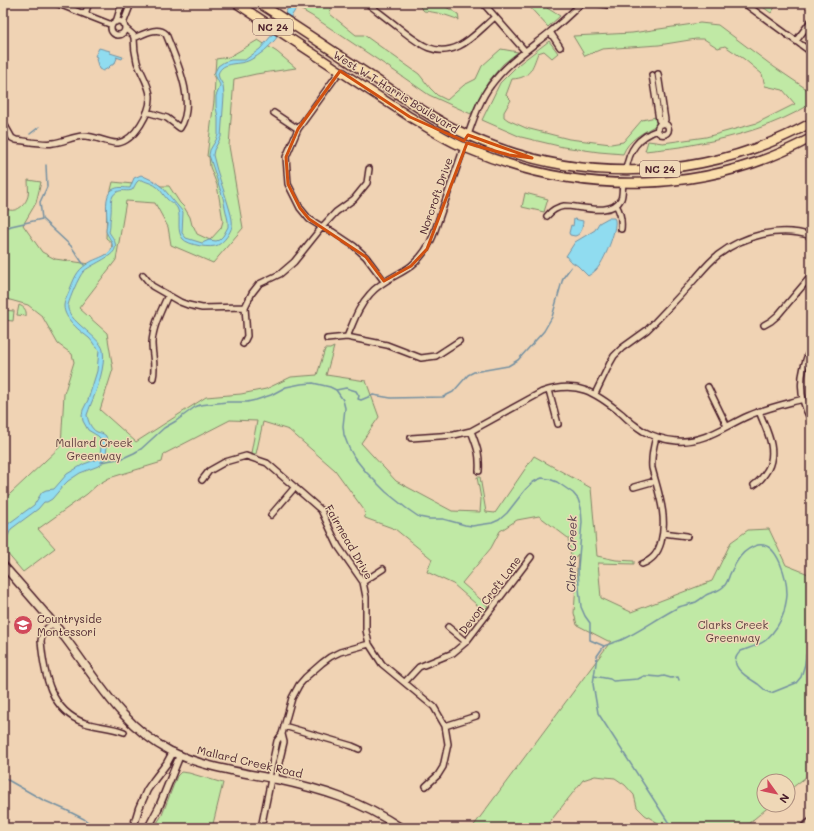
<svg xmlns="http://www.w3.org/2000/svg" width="814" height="831" viewBox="0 0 814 831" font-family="Mali,sans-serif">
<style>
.green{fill:#c0e9a5;stroke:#858468}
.water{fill:#90dcf0;stroke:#7490a1}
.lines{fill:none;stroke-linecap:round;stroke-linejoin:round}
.stream{stroke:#7490a1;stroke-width:1.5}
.minor-casing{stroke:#4a1f2b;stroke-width:8}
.tertiary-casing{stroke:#4a1f2b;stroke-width:9}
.secondary-casing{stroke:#4a1f2b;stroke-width:10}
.primary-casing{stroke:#4a1f2b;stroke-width:11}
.minor{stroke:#efd8b7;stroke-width:5}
.tertiary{stroke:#efd8b7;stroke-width:6}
.secondary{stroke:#efd8b7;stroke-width:7}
.primary{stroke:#faddab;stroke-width:8}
.marked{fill:none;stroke:#d05011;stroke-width:3;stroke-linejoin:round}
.labels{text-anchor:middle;stroke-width:3;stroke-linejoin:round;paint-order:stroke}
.shield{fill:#efd8b7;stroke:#7c5655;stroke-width:1}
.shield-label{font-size:10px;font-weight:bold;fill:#4a1f2b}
.street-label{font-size:11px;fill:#4a1f2b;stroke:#efd8b7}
.park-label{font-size:11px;fill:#5c3d3d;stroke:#efd8b7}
.poi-label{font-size:11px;fill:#4a1f2b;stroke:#efd8b7;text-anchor:start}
.water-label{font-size:12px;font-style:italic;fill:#543b49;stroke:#efd8b7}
</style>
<rect width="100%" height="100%" fill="#f0d3b4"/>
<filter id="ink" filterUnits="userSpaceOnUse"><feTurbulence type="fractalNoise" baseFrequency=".025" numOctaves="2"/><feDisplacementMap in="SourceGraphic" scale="8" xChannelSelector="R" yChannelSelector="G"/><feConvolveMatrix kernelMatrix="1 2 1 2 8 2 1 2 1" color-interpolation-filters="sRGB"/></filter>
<g filter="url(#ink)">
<path class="green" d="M291 3H332L330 14 356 35H364L419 74 430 88 437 95 447 100 464 85 476 79 482 66 501 49 518 52 503 64 488 82 471 114 429 95 390 68 312 16 291 4Z
M416 3H439L458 14 459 20C447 15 436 12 424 11Z
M526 3H544L547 8 560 16 548 27Z
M766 3H778L771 13 763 7Z
M700 23 718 25 774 67 811 92V104C776 125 736 137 696 144 679 148 662 149 645 151L648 141 663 143 706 137 757 123 795 104 783 90 765 86 762 74 744 59 725 46 718 48 704 39H696L659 45 602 49 585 56 573 36 632 33Z
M258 40 277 52 296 68 256 74 234 79 229 146 243 228 213 263 171 245 168 227 155 203 126 201 116 260 79 308 107 333 113 369 100 410 136 442 206 397 241 394 266 389 291 377 317 375 325 349H330L334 347 326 375 366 381 379 417 361 443 396 481 452 511 480 512 481 499 477 477H480L486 512 495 513 534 456 591 488 597 556 616 560 634 561V564L598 563 601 598 631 612 712 581 731 542 748 530 769 529 786 565 811 575V773L788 791V781H764V805H771L743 828H664L658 823 645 815 637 807 634 795 625 785 615 778 595 776 583 780 545 828H472L611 641H608L577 625 574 613 578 554 572 561 568 538 539 516 517 520 500 531 491 548 462 583 488 606 484 611 453 584 427 572 432 559 395 529 365 518 364 510 335 470 289 430 263 422 256 454 251 453 257 421 230 420 164 454 162 462 109 478 97 485 87 494 38 529 55 548 23 572 6 552 8 560 3 572V499L10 494 61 446 64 394 74 362 72 354 58 344 42 316 28 305 3 298V207C5 208 7 210 9 210 18 212 26 204 28 196 29 191 28 185 28 180L41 182 36 203 23 225 42 252 55 259 90 264 111 252 112 243 106 238 107 203 111 190 113 182 133 184 141 177 161 186H169L180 203 184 207 190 217 192 225 194 227 197 234 210 240 221 228 223 221 217 185 210 167 209 157 207 156 214 101 215 79 213 75 215 72 216 59 229 57Z
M549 41 558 53 552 58 544 51 538 53C532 68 531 78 512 79L506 95 511 100 504 112V117L508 120 526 128 569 139 611 144 623 142 642 120 656 117V125C643 133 629 139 623 154L599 152 563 147 521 137 482 120 500 83 519 64Z
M525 193 548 199 544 212 522 207Z
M19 305C24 307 27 310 26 316L17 315Z
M3 310 14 311 13 321 3 320Z
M181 772 189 773 223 783 212 828H154L162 815 177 776Z"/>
<path class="water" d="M289 3H296V9L294 12C281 32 272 49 250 60 239 66 223 60 218 74L219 78 223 85 224 96 221 137 214 150 213 155C217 174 225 192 230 211 231 215 233 221 232 226 231 232 224 242 218 245 211 249 188 245 183 239 176 231 181 219 178 210 176 204 171 203 167 199 160 191 160 186 147 182 147 182 142 180 142 180 136 179 135 187 132 190 127 192 122 189 117 192 109 196 112 206 111 213 111 216 110 219 110 223 110 226 110 228 109 232 112 237 117 242 115 249 113 257 90 265 83 272 78 278 70 298 68 305 65 320 100 336 103 350 106 365 97 390 91 404 90 408 88 411 87 415 88 421 91 429 97 432 101 433 103 433 106 436 108 446 107 457 101 465L80 473 68 481 63 486 52 499 47 502H44L38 509 11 529 8 536 3 543V534L8 524 34 505 42 492 46 490 54 489 67 474 84 464 95 460 100 455 101 447 100 438 98 436 88 430 83 421 82 415 83 410 88 400 97 371 99 350C98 348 96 347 95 346 93 343 92 341 89 338 80 331 64 319 64 306 64 301 69 293 70 289 76 274 78 269 92 261 98 258 110 255 112 248 114 242 107 236 106 231 106 228 107 225 107 222 107 213 104 195 112 190 118 186 124 188 130 188L134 178 141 175 154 181 163 188 183 212 182 233 186 238 202 243 209 240 216 241 219 240 223 236 228 227V221L223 198 209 155 210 150 216 140 218 135V118L216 107V96L219 89 220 85 215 75V72L218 66 224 62 231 60H245L260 49 272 35 288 8Z
M99 48 110 51V53L123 57 122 59 116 57 117 58 115 63H114L113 65H111L108 68 103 71 99 69 96 59 97 57 95 56Z
M608 218H614L615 220C617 230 604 262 596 270 594 272 591 274 588 276L578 266 569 260 566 256 575 242 595 230 599 223Z
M574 219 583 221C582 228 582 234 575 236L570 235 569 233 571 225 573 226Z"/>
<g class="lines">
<path class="stream" d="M30 134 39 127
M46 165 47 187 40 202 42 219 71 246 84 265
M3 230 11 226 42 219
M336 390 346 388 356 391 359 396 358 399 361 400 373 395 391 398 443 397 453 392 468 375 474 372 508 366 518 360 544 331 552 317 563 278 571 267
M101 462 123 458 134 453 141 449 164 428 176 421 195 407 200 405 227 402H247L256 400 271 395 286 387 301 384 313 383 330 387 336 390 343 400 345 408 343 426 344 435 349 448 354 457 366 472 386 492 406 508 419 517 429 519H443L465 525 472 526 492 523 499 520 507 513 525 490 532 483 537 480 542 478 549 479 557 482 573 493 578 499 581 508 582 522 578 568 579 588 581 607 585 616 590 623V640L604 646C609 644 615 642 621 640 641 631 659 617 679 607 684 605 691 604 696 602 700 600 703 597 706 595 712 592 718 592 723 587 727 584 728 579 730 574 736 562 742 549 758 545 778 541 787 580 787 594 787 600 785 606 784 612 781 622 773 633 766 640 760 645 749 648 741 651 725 665 747 677 758 684 762 687 765 692 771 693L796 683 801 677 805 664 806 655 809 651 811 650
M604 646 597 656 593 684 598 713 672 828
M594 676 610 679 613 681 638 679 644 676H648L659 677 664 676 671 678 678 677 679 680
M3 779H6L43 800 66 810 84 819 96 828"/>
<defs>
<path id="minor" d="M56 3 112 25
M367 3C377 11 388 19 399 28 417 42 434 58 459 46 472 40 484 26 495 17
M483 3 525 51
M598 3 608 5 628 3
M744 3 811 52
M85 14 89 3
M111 28a7 7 0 1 1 14 0a7 7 0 1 1-14 0Z
M116 22 122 3
M123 24 131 3
M550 32 560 47
M134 38C144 34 157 26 166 34 176 60 197 102 180 128L167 118 147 112
M796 41 811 21
M340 71 298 129 286 157 288 184 300 208 309 219 322 227 333 232 354 246 366 257 384 281
M652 75 659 120 662 124 665 120 658 74
M274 113 298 129
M3 122 12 138 16 140C26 141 44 145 53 143 63 142 72 137 82 136 95 135 108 144 118 143 135 140 151 112 150 96 150 86 140 71 137 62 135 54 134 45 134 38L133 35 125 28
M657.5 129a5.5 5.5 0 1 1 11 0a5.5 5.5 0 1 1-11 0Z
M468 135C474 118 480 99 491 85 507 63 529 49 550 32 561 23 571 13 582 3
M626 170C629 150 638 137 658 130
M616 205C621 213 622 220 621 229
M547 216C551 211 558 207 564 206 580 206 612 217 621 199 623 194 622 188 623 183
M143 275 152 286 180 302 188 305 202 308 245 307
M764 325 771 321 778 315 811 276
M347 337C354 321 358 307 370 294 382 280 398 276 411 266 421 258 428 248 433 236L464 147
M327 339 347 337 387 345 421 358 436 356 459 341
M243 344 247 336 245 307 252 293 259 284 280 274 294 262 322 227 336 212 354 199 367 183 369 169
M811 348C799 372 798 397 811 420
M153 378C156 366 152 355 152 343 153 326 161 311 168 295
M708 387 727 426
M549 390 558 424
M595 394 610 363 614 356 622 348 647 330 655 322C668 308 682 294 695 279 702 271 709 262 718 255 744 235 780 226 811 236
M471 431C477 447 480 453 479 471
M411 438 454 435 471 431 542 392C577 380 595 392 622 414 628 420 635 426 643 431 654 437 665 440 677 441 704 443 725 426 748 416 766 408 785 404 803 399
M202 480 209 471 225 462 246 456 267 463 321 510 338 546 363 582 366 597V630L369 644 382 664 434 707 445 726 448 744 443 767 438 775 426 786
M754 485C760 481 764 476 768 469 778 449 766 430 759 411
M634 487 655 481
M271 515 295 487
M663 533 687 536
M642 564C653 560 658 553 661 542 668 516 658 492 652 468 651 457 653 448 656 437
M363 582 383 569
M53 623C47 628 42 632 41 641 44 674 50 711 85 723 98 727 111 727 124 732
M448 627 466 642
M405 682 419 667 453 653 466 642 531 557
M284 726 352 746 359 749
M445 726 476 716
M269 778 277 741 282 734 292 698 299 685 306 677 322 663 330 657 340 652 369 644
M275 780 284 742 282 734
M261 828 271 779
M802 828 811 821"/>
<path id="tertiary" d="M133 828 139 808 147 790 154 780 167 763 173 752
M148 828 159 807 180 755"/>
<path id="secondary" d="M3 565C24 589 46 613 66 639 97 680 122 726 170 751 202 767 240 772 275 779 321 789 361 801 401 828"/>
<path id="primary" d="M236 3 410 117C429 128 446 140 466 148 577 196 704 196 811 138
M259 3C297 27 334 52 371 76 398 94 424 113 453 128 566 186 700 184 811 123"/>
</defs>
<use href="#minor" class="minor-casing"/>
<use href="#tertiary" class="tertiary-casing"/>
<use href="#secondary" class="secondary-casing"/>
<use href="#primary" class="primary-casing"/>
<use href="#minor" class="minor"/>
<use href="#tertiary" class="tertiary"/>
<use href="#secondary" class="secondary"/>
<use href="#primary" class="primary"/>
</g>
</g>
<path class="marked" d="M340 71 410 117 464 141 468 135 532 158 509 155 467 143 427 249 411 266 384 281 366 257 309 219 300 208 288 184 286 157 298 129Z"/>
<defs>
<symbol id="school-disc" viewBox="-11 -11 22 22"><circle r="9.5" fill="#d1495b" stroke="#efd8b7"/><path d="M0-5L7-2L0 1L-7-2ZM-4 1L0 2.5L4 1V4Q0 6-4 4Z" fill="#fff"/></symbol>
</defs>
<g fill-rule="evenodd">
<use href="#school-disc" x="12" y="614" width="22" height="22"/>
</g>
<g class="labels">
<g class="shield">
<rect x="253" y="19" width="40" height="16" rx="3"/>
<rect x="640" y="161" width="40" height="16" rx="3"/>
</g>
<g class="shield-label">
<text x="273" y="31">NC 24</text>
<text x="660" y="173">NC 24</text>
</g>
<g class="street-label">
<text transform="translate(396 92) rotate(32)" y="4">West W T Harris Boulevard</text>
<text transform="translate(436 196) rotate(-71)" y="4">Norcroft Drive</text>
<text transform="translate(349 542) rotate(60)" y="4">Fairmead Drive</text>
<text transform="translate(490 595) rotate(-53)" y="4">Devon Croft Lane</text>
<text transform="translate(250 762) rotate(13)" y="4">Mallard Creek Road</text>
</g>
<g class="park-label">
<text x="94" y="447">Mallard Creek<tspan x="94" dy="13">Greenway</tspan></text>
<text x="733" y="629">Clarks Creek<tspan x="733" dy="13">Greenway</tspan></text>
</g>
<g class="poi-label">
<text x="37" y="623">Countryside<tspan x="37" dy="13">Montessori</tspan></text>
</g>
<g class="water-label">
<text transform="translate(572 554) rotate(-89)" y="4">Clarks Creek</text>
</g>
</g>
<rect width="814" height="831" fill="none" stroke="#efd8b7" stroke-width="16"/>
<rect x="8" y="8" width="798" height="815" fill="none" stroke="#4a1f2b" stroke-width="1.5" filter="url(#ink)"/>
<g transform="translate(776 793) rotate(123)"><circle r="19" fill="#efd8b7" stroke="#ad8e7f"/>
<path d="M0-3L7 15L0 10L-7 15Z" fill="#d1495b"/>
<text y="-6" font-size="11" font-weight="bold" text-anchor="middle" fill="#4a1f2b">N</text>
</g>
</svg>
